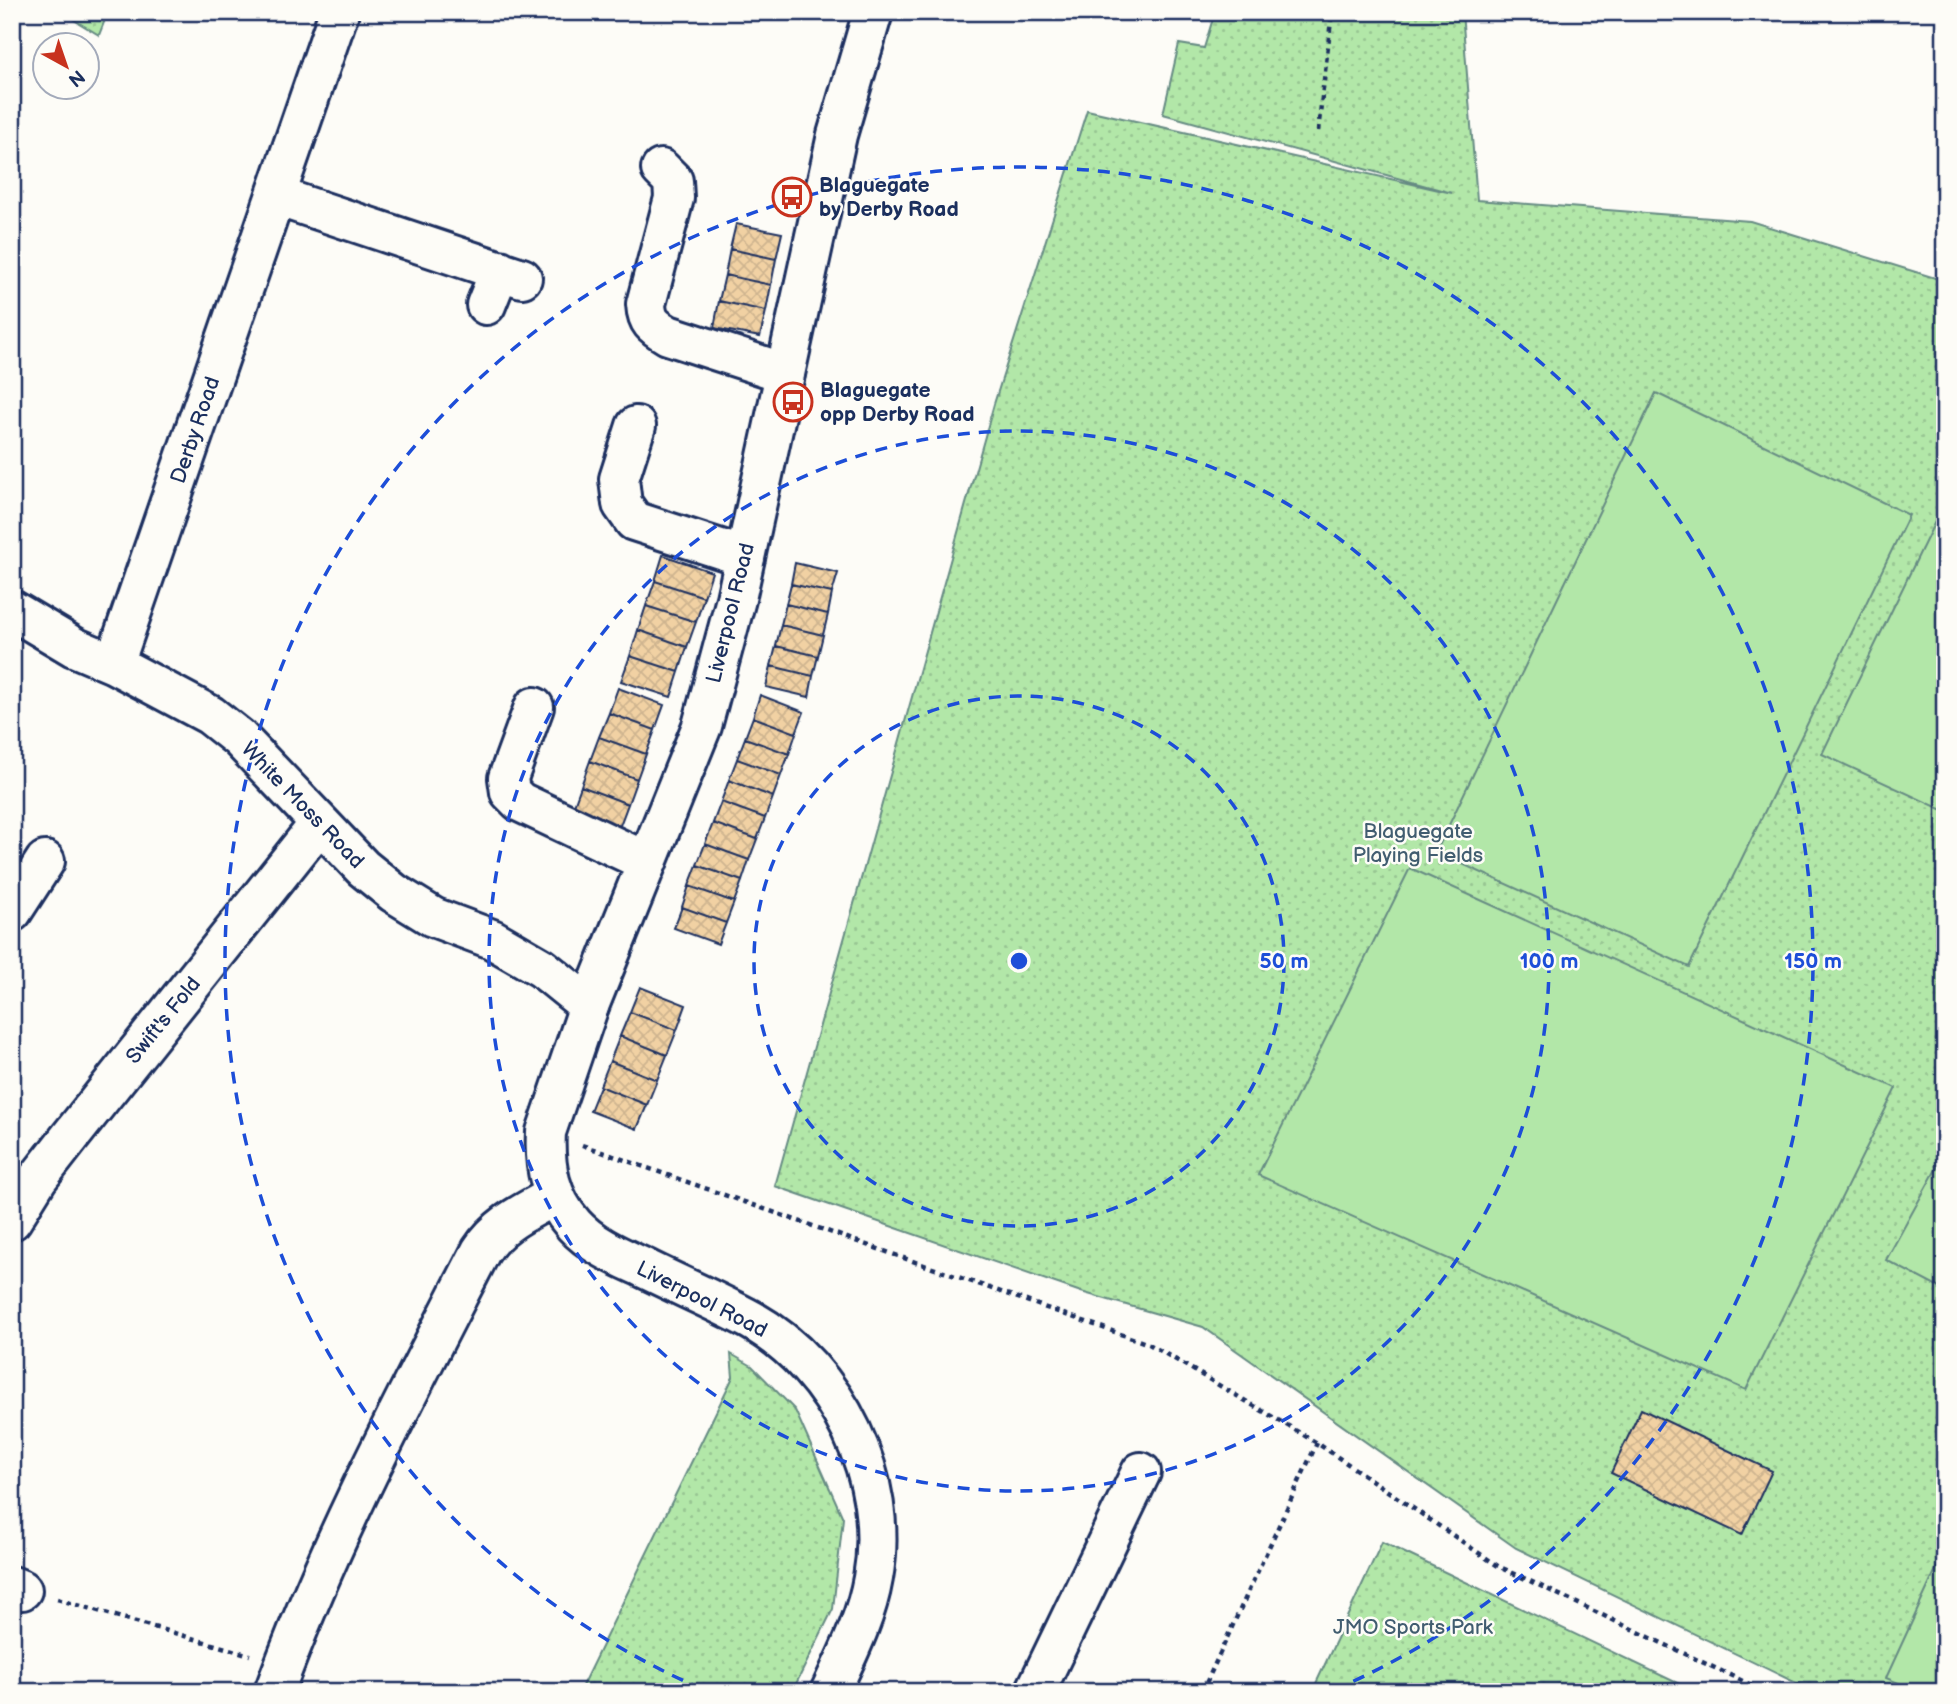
<svg xmlns="http://www.w3.org/2000/svg" width="1957" height="1704" viewBox="0 0 1957 1704" font-family="'Balsamiq Sans',sans-serif">
<style>
.green{fill:url(#green-dots);stroke:#668b83;stroke-width:2}
.pitch{fill:#b2e7a8;stroke:#668b83;stroke-width:2}
.building{fill:url(#building-cross-hatch);stroke:#1b2f5e;stroke-width:2}
.lines{fill:none;stroke-linecap:round;stroke-linejoin:round}
.minor-casing{stroke:#1b2f5e;stroke-width:44}
.major-casing{stroke:#1b2f5e;stroke-width:44}
.path{stroke:#1b2f5e;stroke-width:4.5;stroke-dasharray:5 5;stroke-linecap:butt}
.minor{stroke:#fdfcf7;stroke-width:38}
.major{stroke:#fdfcf7;stroke-width:38}
.ring{fill:none;stroke:#1d4ed8;stroke-width:3.5;stroke-dasharray:12 9}
.labels{text-anchor:middle;stroke-width:5;stroke-linejoin:round;paint-order:stroke}
.poi-label{font-size:21px;font-weight:bold;fill:#1b2f5e;stroke:#fdfcf7;text-anchor:start}
.street-label{font-size:21px;fill:#1b2f5e;stroke:#fdfcf7}
.park-label{font-size:21px;fill:#415d70;stroke:#fdfcf7}
.centre{fill:#1d4ed8;stroke:#fdfcf7;stroke-width:3.5}
.ring-label{font-size:21px;text-anchor:middle;font-weight:bold;fill:#1d4ed8;stroke:#fdfcf7;stroke-width:5;stroke-linejoin:round;paint-order:stroke}
</style>
<defs>
<pattern id="green-dots" width="8" height="8" patternUnits="userSpaceOnUse" patternTransform="scale(1.75)"><rect width="8" height="8" fill="#b2e7a8"/><path d="M2 2h.1M6 6h.1" fill="none" stroke="#98c693" stroke-width="1.8" stroke-linecap="round"/></pattern>
<pattern id="building-cross-hatch" width="8" height="8" patternUnits="userSpaceOnUse" patternTransform="scale(1.75)"><rect width="8" height="8" fill="#f1d1a3"/><path d="M0 0l8 8M0 8l8-8" fill="none" stroke="#ceb48f"/></pattern>
</defs>
<rect width="100%" height="100%" fill="#fdfcf7"/>
<filter id="ink" filterUnits="userSpaceOnUse"><feTurbulence type="fractalNoise" baseFrequency=".0143" numOctaves="2"/><feDisplacementMap in="SourceGraphic" scale="14" xChannelSelector="R" yChannelSelector="G"/><feConvolveMatrix kernelMatrix="1 2 1 2 8 2 1 2 1" color-interpolation-filters="sRGB"/></filter>
<g filter="url(#ink)">
<path class="green" d="M61 12H108L99 35Z
M1215 12H1462L1477 200 1750 221 1945 281V1692H1815L1516 1548 1203 1327 1081 1292 775 1186 994 404 1087 110 1452 193 1163 114 1179 44 1204 48Z
M731 1354 752 1366 795 1410 843 1518 833 1609 792 1692H579L733 1377Z
M1382 1542 1696 1692H1312Z"/>
<path class="pitch" d="M1656 393 1909 515 1689 967 1436 852Z
M1945 501V811L1822 754Z
M1410 868 1896 1088 1746 1390 1258 1175Z
M1945 1153V1291L1886 1260Z
M1945 1550V1692H1921L1886 1678Z"/>
<path class="building" d="M736 224 782 233 776 259 730 249Z
M730 249 776 259 771 285 725 275Z
M725 275 771 285 766 311 719 301Z
M719 301 766 311 760 337 714 328Z
M663 555 712 572 704 597 655 581Z
M795 563 838 573 832 593 791 584Z
M655 581 704 597 696 622 646 606Z
M791 584 832 593 828 614 786 604Z
M786 604 828 614 823 635 781 625Z
M646 606 696 622 687 647 638 630Z
M781 625 823 635 818 656 776 646Z
M638 630 687 647 679 672 630 656Z
M776 646 818 656 813 676 771 666Z
M630 656 679 672 671 697 621 681Z
M771 666 813 676 809 697 766 687Z
M618 688 664 705 655 730 609 713Z
M760 695 804 712 796 733 753 717Z
M609 713 655 730 646 754 599 737Z
M753 717 796 733 789 754 745 738Z
M599 737 646 754 637 779 590 761Z
M745 738 789 754 781 775 737 759Z
M737 759 781 775 773 797 729 780Z
M590 761 637 779 628 804 581 786Z
M729 780 773 797 765 818 721 802Z
M581 786 628 804 619 828 572 811Z
M721 802 765 818 757 839 713 823Z
M713 823 757 839 749 860 705 844Z
M705 844 749 860 742 881 697 865Z
M697 865 742 881 734 902 689 886Z
M689 886 734 902 726 923 682 907Z
M682 907 726 923 718 944 674 928Z
M640 987 686 1005 677 1030 630 1012Z
M630 1012 677 1030 667 1055 620 1036Z
M620 1036 667 1055 657 1080 610 1061Z
M610 1061 657 1080 647 1105 600 1086Z
M600 1086 647 1105 637 1129 590 1111Z
M1641 1409 1772 1471 1742 1535 1611 1473Z"/>
<g class="lines">
<defs>
<path id="minor" d="M661 169 673 181 674 198 646 304C647 322 653 326 668 335L785 373
M276 196 522 278
M486 305 500 270
M636 426 619 479 622 504 634 521 745 557
M12 610 74 647 114 664 210 715 239 738 363 868 394 893 433 917 492 939 542 968 589 1006
M114 664 339 12
M534 707 508 778 510 792 520 802 647 862
M12 912 45 861
M12 1220 38 1178 70 1137 319 824
M12 1586 22 1590
M274 1692C330 1539 407 1395 481 1251 499 1223 526 1212 554 1196
M1035 1692 1141 1472"/>
<path id="major" d="M830 1692C847 1655 866 1619 873 1578 891 1480 838 1369 751 1320 716 1301 678 1285 642 1267 618 1256 592 1245 574 1225 550 1198 544 1167 546 1132L589 1006 702 726 736 599 837 135 873 12"/>
</defs>
<use href="#minor" class="minor-casing"/>
<use href="#major" class="major-casing"/>
<path class="path" d="M1318 131 1332 12
M582 1145 1149 1344 1317 1443 1498 1566 1766 1692
M57 1599 250 1655
M1202 1692 1317 1443"/>
<use href="#minor" class="minor"/>
<use href="#major" class="major"/>
</g>
</g>
<g class="ring">
<circle cx="1019" cy="961" r="265"/>
<circle cx="1019" cy="961" r="530"/>
<path d="M702 1689A794 794 0 1 1 1336 1689"/>
</g>
<defs>
<symbol id="bus-ring" viewBox="-11 -11 22 22"><circle r="9.5" fill="#fdfcf7" stroke="#c8321e" stroke-width="1.5"/><path d="M-5-6H5V4H4V6H2V4H-2V6H-4V4H-5ZM-3.5-4V0h7V-4ZM-3.5 1.2v1.5H-2V1.2ZM2 1.2v1.5H3.5V1.2Z" fill="#c8321e"/></symbol>
</defs>
<g fill-rule="evenodd">
<use href="#bus-ring" x="770" y="175" width="44" height="44"/>
<use href="#bus-ring" x="771" y="380" width="44" height="44"/>
</g>
<g class="labels">
<g class="poi-label">
<text x="819" y="192">Blaguegate<tspan x="819" dy="24">by Derby Road</tspan></text>
<text x="820" y="397">Blaguegate<tspan x="820" dy="24">opp Derby Road</tspan></text>
</g>
<g class="street-label">
<text transform="translate(195 430) rotate(-71)" y="7">Derby Road</text>
<text transform="translate(730 613) rotate(-76)" y="7">Liverpool Road</text>
<text transform="translate(303 805) rotate(46)" y="7">White Moss Road</text>
<text transform="translate(163 1020) rotate(-51)" y="7">Swift's Fold</text>
<text transform="translate(702 1299) rotate(27)" y="7">Liverpool Road</text>
</g>
<g class="park-label">
<text x="1418" y="838">Blaguegate<tspan x="1418" dy="24">Playing Fields</tspan></text>
<text x="1413" y="1634">JMO Sports Park</text>
</g>
</g>
<circle cx="1019" cy="961" r="10" class="centre"/>
<g class="ring-label">
<text x="1284" y="968">50 m</text>
<text x="1549" y="968">100 m</text>
<text x="1813" y="968">150 m</text>
</g>
<rect width="1957" height="1704" fill="none" stroke="#fdfcf7" stroke-width="42"/>
<rect x="21" y="21" width="1915" height="1662" fill="none" stroke="#1b2f5e" stroke-width="2.5" filter="url(#ink)"/>
<g transform="translate(66 66) rotate(140)"><circle r="33" fill="#fdfcf7" stroke="#a3aaba" stroke-width="2"/>
<path d="M0-5L12 26L0 18L-12 26Z" fill="#c8321e"/>
<text y="-10" font-size="19" font-weight="bold" text-anchor="middle" fill="#1b2f5e">N</text>
</g>
</svg>
